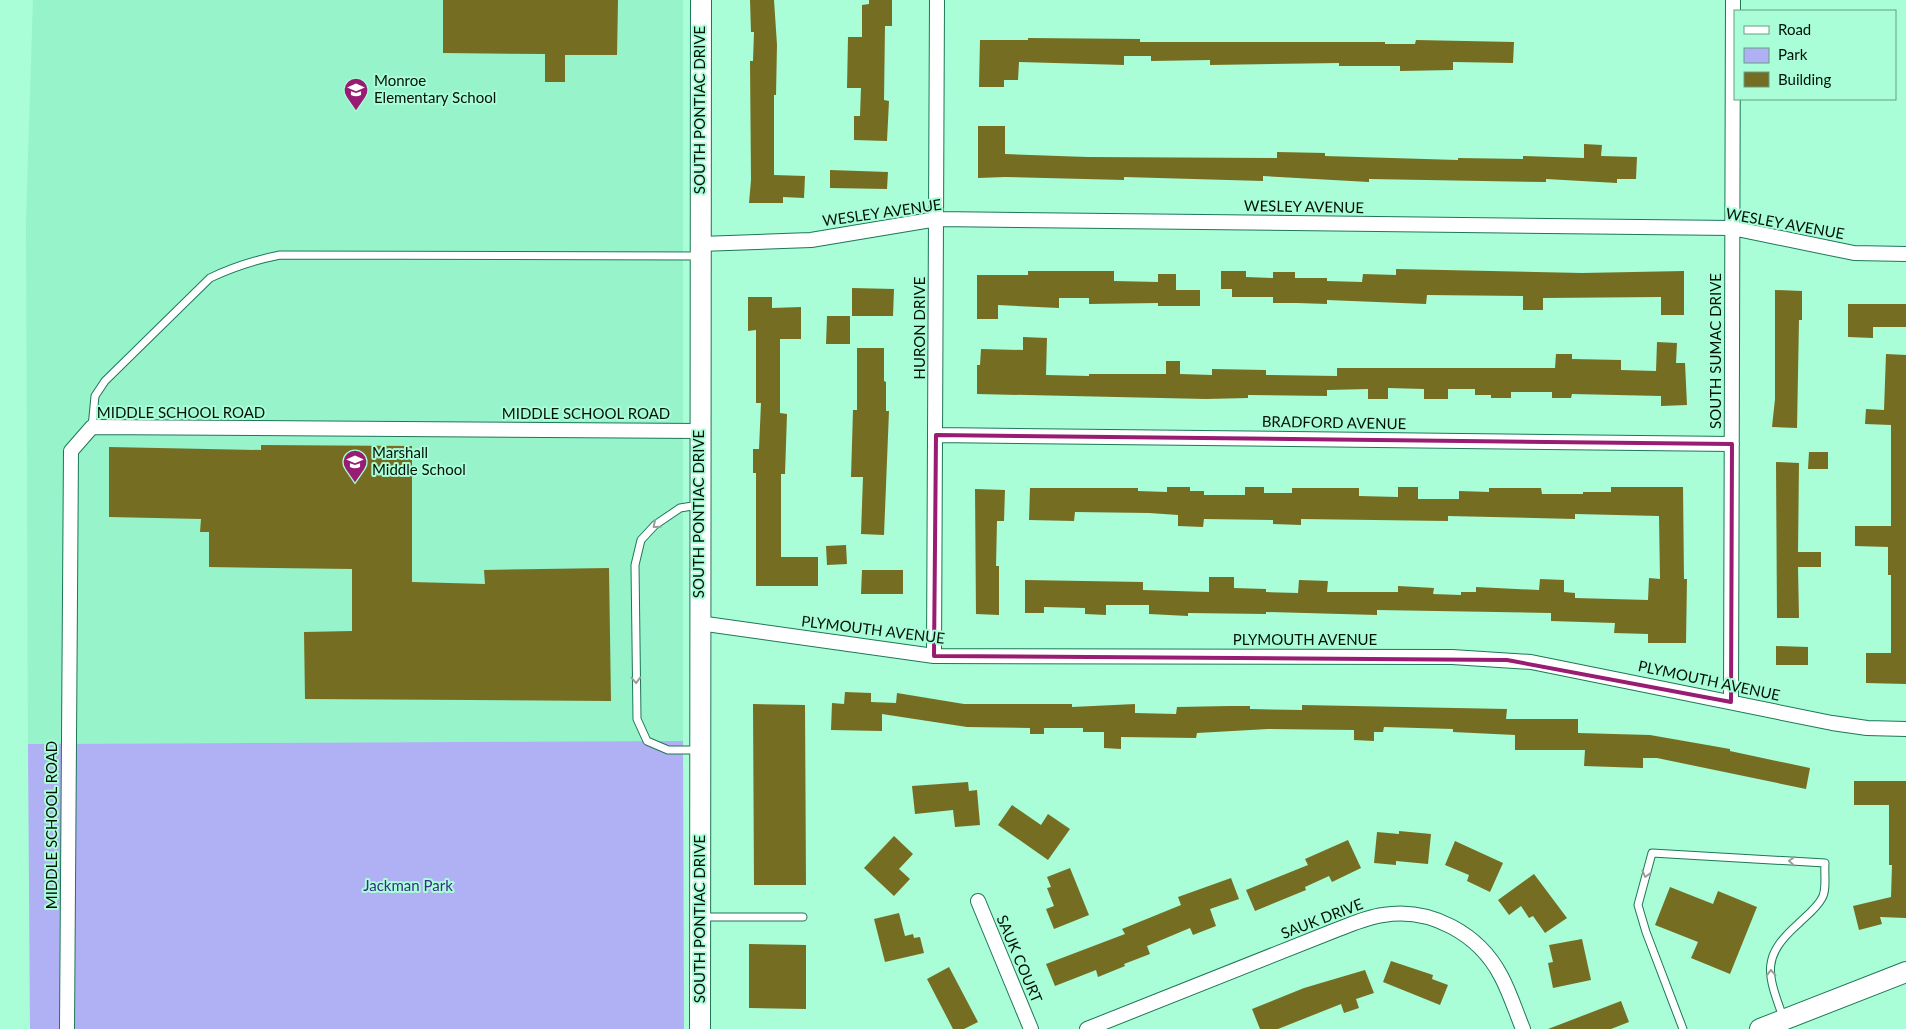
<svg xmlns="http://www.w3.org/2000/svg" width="1906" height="1029" viewBox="0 0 1906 1029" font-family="Lato,sans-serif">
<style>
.built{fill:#96f3ca}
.green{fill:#b0b0f4}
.building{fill:#756e22}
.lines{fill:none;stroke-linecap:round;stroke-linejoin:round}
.lane-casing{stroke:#1e7757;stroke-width:9}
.street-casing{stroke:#1e7757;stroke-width:16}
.secondary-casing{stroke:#1e7757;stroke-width:22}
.lane{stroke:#fff;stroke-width:7}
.street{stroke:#fff;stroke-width:14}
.secondary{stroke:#fff;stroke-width:20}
.oneway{stroke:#99a09c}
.marked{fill:none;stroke:#991c73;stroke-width:4;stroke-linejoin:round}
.labels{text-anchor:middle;stroke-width:4;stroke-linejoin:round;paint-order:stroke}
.poi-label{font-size:15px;fill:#001108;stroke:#a9fdd7;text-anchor:start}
.street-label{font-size:15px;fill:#001108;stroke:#a9fdd7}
.park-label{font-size:15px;fill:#3b2b8a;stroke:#a9fdd7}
</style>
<rect width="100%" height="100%" fill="#a9fdd7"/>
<path class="built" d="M33 0H683V741L28 744 26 221Z"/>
<path class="green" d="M683 741 684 1029H30L28 744Z"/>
<path class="building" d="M443 0H618L617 55H565V82H545V54L443 53Z
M750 0H774L777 45 776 95H774V175L805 176 804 198 783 197V203H749L751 180 750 61H753L754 32H751Z
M869 0H892V26H885L884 100 889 101 887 141 854 140V116H860L861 88H847L848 37H862V5L869 4Z
M1028 38 1140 39V42H1385V44H1415L1416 40 1514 42 1513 63 1453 62V70L1400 71V66H1339V63L1210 65V60L1151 61V56H1124V65L1019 62 1018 80H1004V87H979L980 40H1028Z
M978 126H1005V154L1087 157 1277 158V152L1325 153V156L1458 160V158L1523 159V156L1584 158V144L1602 145 1601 156 1637 157 1636 179H1617V183L1546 179V182L1369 179V182L1263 176V181L1124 177V180L1005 177 978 178Z
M830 170 888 172 887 189 830 188Z
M1396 269 1582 273 1684 271V315H1661V297L1543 298V310H1523V296L1427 295 1426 304 1327 300V304L1297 303H1273V297H1232V289H1221V271H1246V277L1273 278V272H1295V278H1327V281L1362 282 1363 274 1396 275Z
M1028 271H1114V281L1158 282V274H1176V290H1200V306H1158V303L1089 304V298H1059V308L998 305V319H977V275H1028Z
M852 288 894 289 893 316H852Z
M1775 290 1802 291V320H1799L1797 428 1772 427 1775 399Z
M748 297H772V308L801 307V339H780V413L787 414 785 474H781V557H818V586H756V473H753V449H759L761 403H756V330L748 331Z
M1848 304H1906V327H1873V338L1848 337Z
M827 316H850V344H826Z
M1023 337 1047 338 1046 375 1089 376V374H1166V361H1180V374L1212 375V369L1266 370V375L1337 376V368H1555L1556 354H1572V359L1621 360V370L1656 371 1657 342 1677 343 1676 363H1685L1687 405 1661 406V396L1572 394 1571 398H1552V392H1511V398H1491V395H1475V389H1448V399H1424V389L1388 388V399H1368V389L1327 390V396L1248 395V398L1206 399 977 394V365H980L981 349 1023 350Z
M857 348H884V381L886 382V411H889L884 535 861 534 863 477H851L853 410H857Z
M1886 354 1906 355V684L1866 683V653H1891V575H1888V547L1855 546V526H1891V425L1865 424 1866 409 1884 410Z
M261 445 412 446V582L485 584 484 570 609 568 611 701 305 699 304 632 352 631V569L209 567V532H200L201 519 109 517V447L261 450Z
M1809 452H1828V469H1808Z
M1776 462 1799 463 1798 552H1821V567H1798L1799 618H1777Z
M1167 487H1190V491H1204V495H1245V487H1264V493H1292V488H1359V496L1398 497V487H1418V499H1459V491L1489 492V488H1541L1542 494H1583V492H1611V487H1683L1684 579H1687L1686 643H1648V634L1614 633 1615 623 1551 621V613L1377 610V615L1266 612V614L1188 613V616L1149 614V605H1106V615L1085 614V608L1044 607V613H1025V580L1143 582V590L1209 592V577H1234V588L1266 589V592L1298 593 1299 580 1328 581 1327 592H1398V586L1434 588 1433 594 1461 595V592H1476V587L1539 590 1540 579 1564 580V592L1575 593V598L1648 600 1649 578 1660 579 1659 516 1575 514V519L1448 516V521L1301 519V525L1273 524V520L1204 519 1203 527 1178 526V515L1149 513 1075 512 1074 521 1029 520 1030 488H1138V491L1167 492Z
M975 489 1005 490 1004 521H997L996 566H999V615L976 614Z
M846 545 847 564 827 565 826 546Z
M862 570H903V594H861Z
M1776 646 1808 647V665H1776Z
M845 692 871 693V702L896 703 897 693 964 704H1072V707L1135 704V713L1176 714 1177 707 1229 706H1250V709L1302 710V705L1507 709 1506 719H1578V733L1650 735 1730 749V751L1810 768 1806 789 1657 758H1643V768L1584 766 1585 750H1515V735L1453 732V729L1384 727 1383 732H1374V741L1354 740V730L1268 729 1197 733 1196 738 1121 737V749L1104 748V732H1083V728H1044V734H1030V728L967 727 882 714V731L831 730 832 703 844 704Z
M753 704 805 705 806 885H754Z
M1854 781H1906V918L1880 917 1882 924 1859 930 1853 906 1891 897 1892 865H1889V805H1854Z
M968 782 969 791 977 790 980 825 955 827 953 810 915 814 912 786Z
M1012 805 1041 825 1048 814 1070 829 1048 860 998 825Z
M1399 831 1431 834 1428 864 1396 861V865L1374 863 1377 832 1399 834Z
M894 836 913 854 899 869 910 879 894 896 864 868Z
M1348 840 1361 868 1332 882 1329 876 1305 887 1306 890 1255 911 1246 890 1308 865 1305 859Z
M1455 841 1503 863 1490 892 1467 881 1469 875 1445 865Z
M1070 868 1089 915 1054 929 1046 909 1054 906 1047 888 1051 887 1047 877Z
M1534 874 1567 918 1545 933 1533 916 1529 918 1521 906 1509 915 1498 900Z
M1231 878 1239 899 1210 909 1216 926 1193 935 1190 928 1147 946 1150 954 1124 964 1125 966 1098 977 1096 970 1055 986 1046 964 1125 934 1122 929 1181 905 1178 897Z
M1670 887 1713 904 1718 891 1757 907 1730 974 1691 958 1698 942 1655 925Z
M899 913 905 936 913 934 914 938 920 937 924 953 885 962 874 919Z
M1582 939 1591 980 1553 988 1548 963 1553 962 1549 945Z
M749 944 806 945V1009L749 1008Z
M1391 961 1433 975 1432 979 1448 985 1440 1005 1383 982Z
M949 967 978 1022 964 1029H953L927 979Z
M1365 970 1374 993 1356 999 1359 1008 1344 1013 1341 1004 1278 1029H1260L1252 1009 1304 988Z
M1621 1001 1629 1022 1611 1029H1548Z"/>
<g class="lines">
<defs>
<path id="lane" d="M92 427 95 396 105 381 210 278C233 267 255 260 280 255L699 256
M698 750H668L647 741 637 719 635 565 641 540 655 525 680 508 699 505
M703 917H803
M1683 1029 1646 932 1638 905 1652 853 1825 863C1824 873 1827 890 1822 898 1817 908 1806 916 1798 924 1761 957 1767 973 1783 1017"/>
<path id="street" d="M700 244 811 240 937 219 1732 228 1854 253 1906 254
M936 435 1732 444
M699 623 934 656 1452 657 1531 662 1832 723 1867 728 1906 729
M934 656 937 0
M1731 702 1733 0
M978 901 1031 1029
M67 1029 71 451 92 427 700 431
M1087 1029 1336 930C1352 924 1367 917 1383 915 1431 907 1479 934 1501 976 1510 993 1516 1012 1523 1029"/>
<path id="secondary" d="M700 1029 701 0
M1760 1029 1906 972"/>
</defs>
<use href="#lane" class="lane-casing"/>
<use href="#street" class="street-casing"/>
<use href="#secondary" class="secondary-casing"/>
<use href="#lane" class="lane"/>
<use href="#street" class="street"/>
<use href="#secondary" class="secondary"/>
</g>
<defs><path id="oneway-chevron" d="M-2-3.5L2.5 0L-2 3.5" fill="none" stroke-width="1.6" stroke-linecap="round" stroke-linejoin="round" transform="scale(1.25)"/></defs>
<g class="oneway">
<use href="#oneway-chevron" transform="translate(656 525) rotate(140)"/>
<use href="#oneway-chevron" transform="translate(636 680) rotate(89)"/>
<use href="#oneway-chevron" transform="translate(1792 861) rotate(-176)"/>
<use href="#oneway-chevron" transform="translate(1646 874) rotate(105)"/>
<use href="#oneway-chevron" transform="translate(1771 973) rotate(-91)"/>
</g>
<path class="marked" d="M936 435 1732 444 1731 702 1507 660 934 656Z"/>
<defs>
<symbol id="school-pin" viewBox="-11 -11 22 30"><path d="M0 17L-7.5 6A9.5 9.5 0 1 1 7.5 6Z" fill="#991c73" stroke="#a9fdd7"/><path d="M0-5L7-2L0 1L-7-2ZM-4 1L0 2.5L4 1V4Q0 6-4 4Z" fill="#fff"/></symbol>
</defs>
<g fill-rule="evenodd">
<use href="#school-pin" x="342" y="76" width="28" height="38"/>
<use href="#school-pin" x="341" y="448" width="28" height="38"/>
</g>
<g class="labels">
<g class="poi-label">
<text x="374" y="86">Monroe<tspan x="374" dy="17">Elementary School</tspan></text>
<text x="372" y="458">Marshall<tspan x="372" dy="17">Middle School</tspan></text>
</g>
<g class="street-label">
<text transform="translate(700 110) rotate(-90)" y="5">SOUTH PONTIAC DRIVE</text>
<text transform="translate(1304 207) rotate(1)" y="5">WESLEY AVENUE</text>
<text transform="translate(882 213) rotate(-8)" y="5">WESLEY AVENUE</text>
<text transform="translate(1785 224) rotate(10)" y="5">WESLEY AVENUE</text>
<text transform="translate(920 328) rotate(-90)" y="5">HURON DRIVE</text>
<text transform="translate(1716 351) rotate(-90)" y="5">SOUTH SUMAC DRIVE</text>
<text x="181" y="418">MIDDLE SCHOOL ROAD</text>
<text x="586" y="419">MIDDLE SCHOOL ROAD</text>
<text transform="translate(1334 423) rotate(1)" y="5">BRADFORD AVENUE</text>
<text transform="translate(699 514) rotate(-90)" y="5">SOUTH PONTIAC DRIVE</text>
<text transform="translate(873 630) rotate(7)" y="5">PLYMOUTH AVENUE</text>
<text x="1305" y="645">PLYMOUTH AVENUE</text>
<text transform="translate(1709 681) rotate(12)" y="5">PLYMOUTH AVENUE</text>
<text transform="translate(52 825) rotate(-90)" y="5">MIDDLE SCHOOL ROAD</text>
<text transform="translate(700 919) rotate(-90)" y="5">SOUTH PONTIAC DRIVE</text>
<text transform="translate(1322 919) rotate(-21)" y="5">SAUK DRIVE</text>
<text transform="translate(1019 959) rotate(67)" y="5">SAUK COURT</text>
</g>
<g class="park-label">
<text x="408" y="891">Jackman Park</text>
</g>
</g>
<rect x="1734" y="10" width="162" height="90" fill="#a9fdd7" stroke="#659f84"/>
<rect x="1744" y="26" width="25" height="8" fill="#ffffff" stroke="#659f84"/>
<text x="1778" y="35" font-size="15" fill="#001108">Road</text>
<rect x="1744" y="48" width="25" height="15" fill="#b0b0f4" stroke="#659f84"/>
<text x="1778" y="60" font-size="15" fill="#001108">Park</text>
<rect x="1744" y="72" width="25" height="15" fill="#756e22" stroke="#659f84"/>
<text x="1778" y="85" font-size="15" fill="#001108">Building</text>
</svg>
